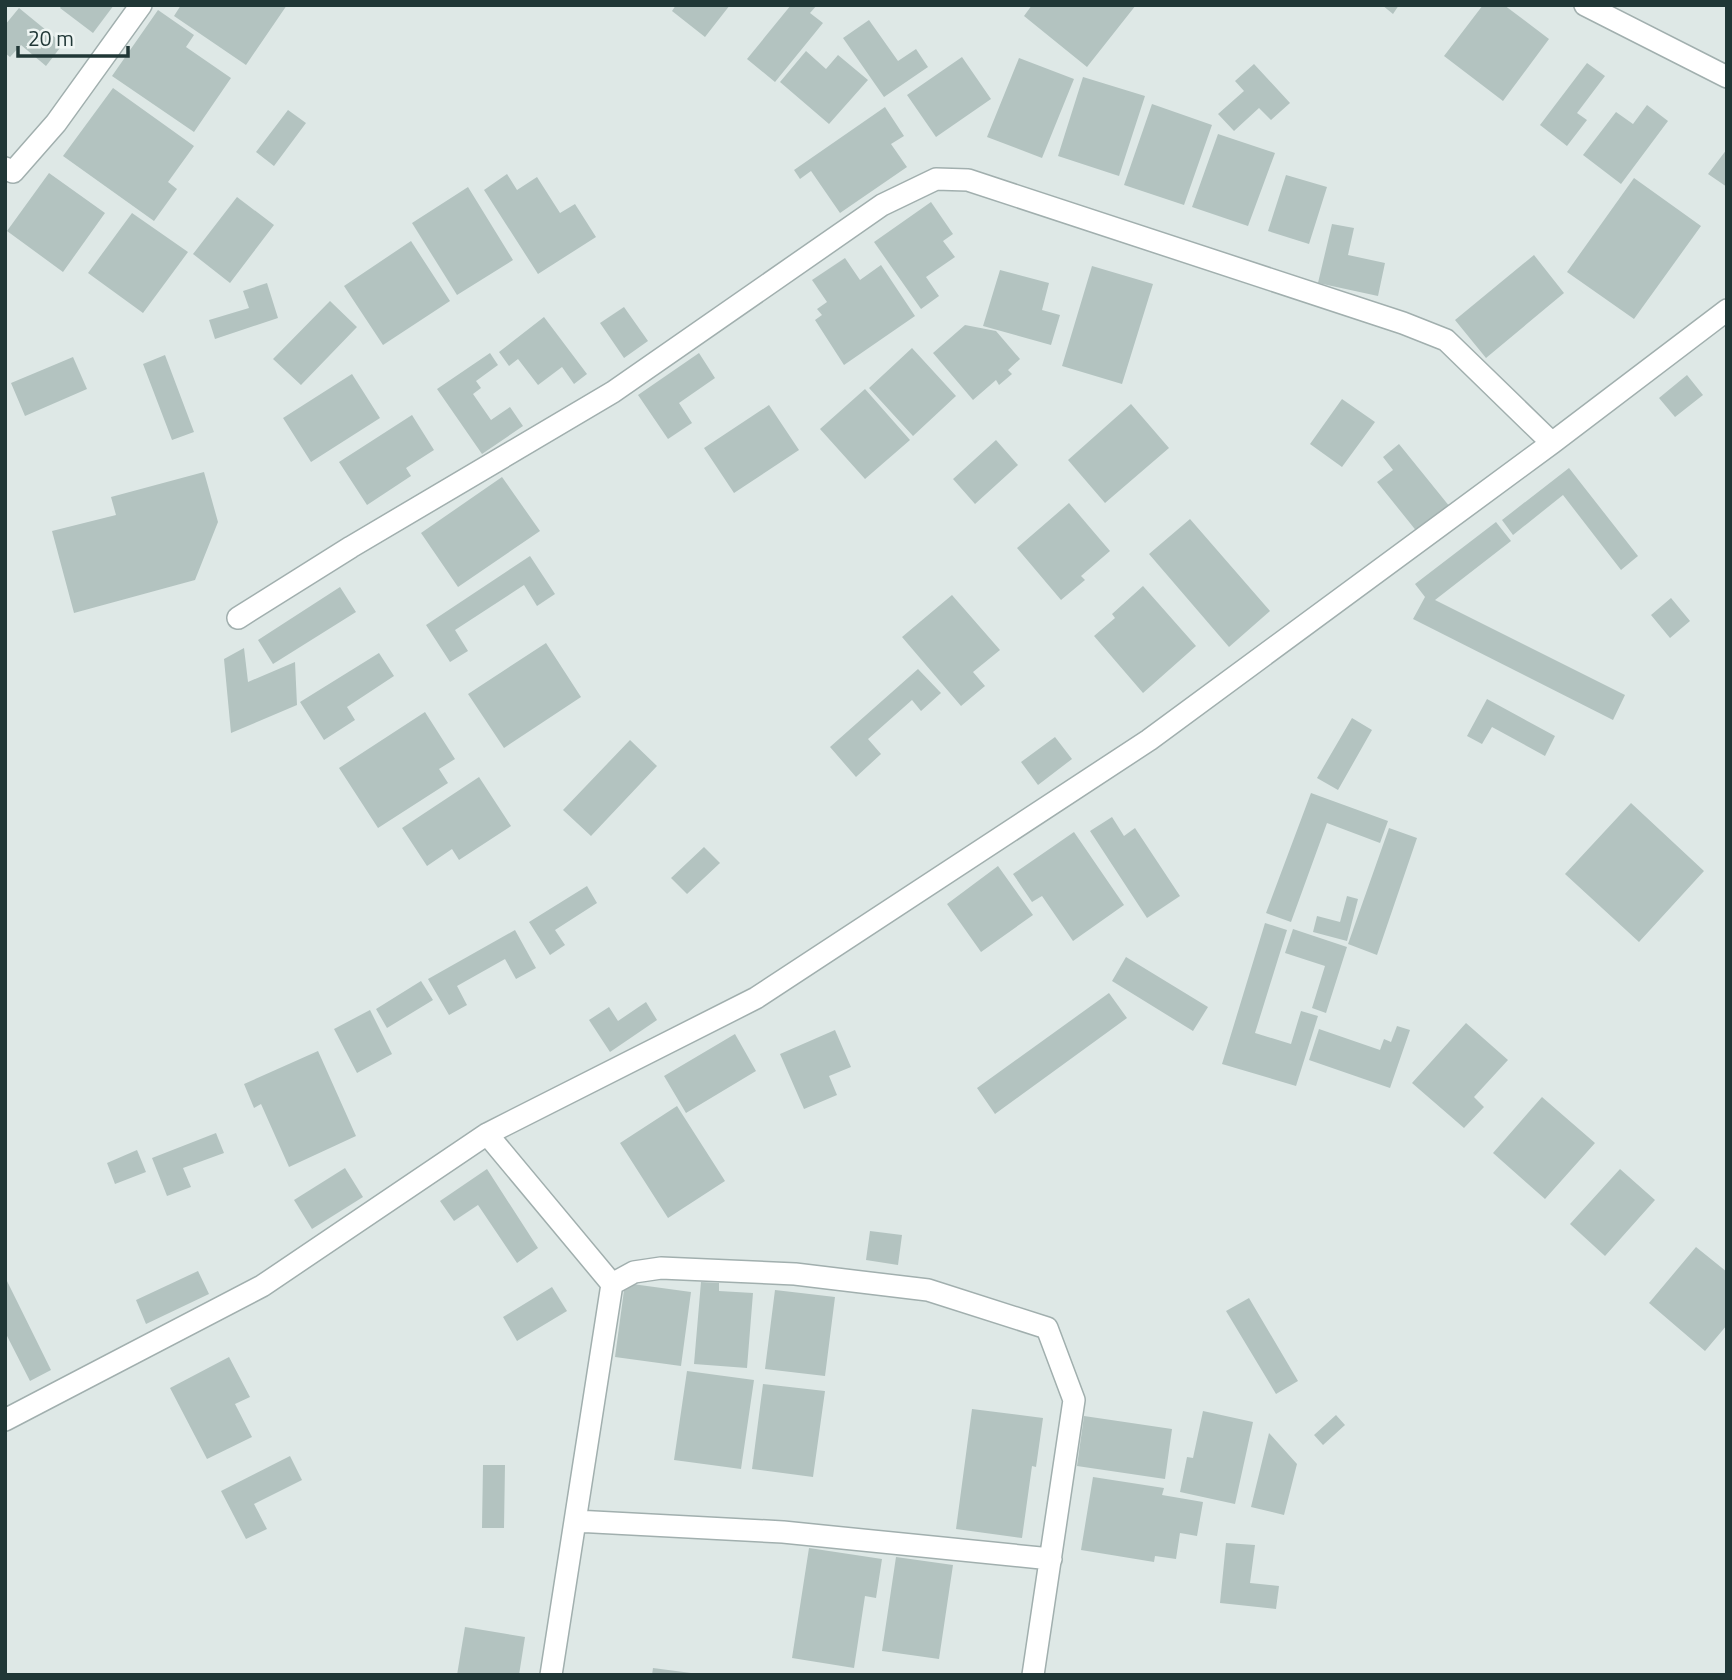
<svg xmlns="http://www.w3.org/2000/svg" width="1732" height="1680" viewBox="0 0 1732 1680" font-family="'Titillium Web',sans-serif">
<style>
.building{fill:#b3c3c0}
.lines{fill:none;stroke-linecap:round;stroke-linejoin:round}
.street-casing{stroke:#a1afae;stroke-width:24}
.street{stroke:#fff;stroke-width:21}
</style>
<rect width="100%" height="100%" fill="#dee8e6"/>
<path class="building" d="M62 5H114L93 33 60 8Z
M181 5H287L246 65 174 16Z
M676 5H730L705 37 672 11Z
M791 5H817L810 13 823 23 775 82 747 59Z
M1032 5H1136L1087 67 1024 16Z
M1382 5H1399L1393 14Z
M1483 5H1504L1549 39 1503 101 1444 56Z
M19 8 63 44 46 66 21 45 10 57 5 53V25Z
M158 10 194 35 186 47 231 78 194 132 112 76Z
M869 20 898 61 916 49 928 67 884 97 843 38Z
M806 51 826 69 838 55 868 80 829 124 780 82Z
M962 57 991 99 936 137 907 95Z
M1019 58 1074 79 1042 158 987 137Z
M1587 63 1605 76 1577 113 1587 120 1567 146 1540 125Z
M1254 64 1290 103 1271 120 1259 108 1234 131 1218 114 1244 91 1235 81Z
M1083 77 1145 96 1119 176 1058 156Z
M113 88 194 146 168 182 177 189 154 221 63 156Z
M1152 104 1212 125 1184 205 1124 185Z
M1647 105 1668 121 1621 184 1583 155 1616 112 1633 124Z
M885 107 904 136 891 144 907 167 840 213 811 171 800 179 794 170Z
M288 110 306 123 274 166 256 152Z
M1218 134 1275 153 1248 226 1192 207Z
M1727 149V187L1708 174Z
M49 173 105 213 63 272 7 231Z
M507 174 517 190 537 177 560 213 575 204 596 237 538 274 484 190Z
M1286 175 1327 187 1309 244 1268 231Z
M1634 178 1701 226 1634 319 1567 272Z
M468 187 513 260 457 295 412 223Z
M237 197 274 225 230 283 193 254Z
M931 202 953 234 943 241 955 257 926 277 939 296 921 309 874 242Z
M132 213 188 252 143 313 88 273Z
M1332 224 1354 228 1348 255 1385 263 1378 296 1318 283Z
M411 241 450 301 383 345 344 286Z
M1534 255 1564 293 1486 358 1455 320Z
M845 258 860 280 881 265 915 316 844 365 815 320 822 315 817 309 827 302 812 280Z
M1092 266 1153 284 1122 384 1062 366Z
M1000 270 1049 283 1042 310 1060 315 1051 345 983 326Z
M267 283 278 318 215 339 209 320 249 308 243 291Z
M330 301 357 327 301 385 273 359Z
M624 307 648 341 624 358 600 323Z
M544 317 587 374 574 384 562 367 538 385 518 359 509 366 499 352Z
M965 325 996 331 1020 359 1008 370 1012 374 999 385 996 380 973 400 933 353Z
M912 348 956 396 913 436 869 388Z
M490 353 498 365 476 381 481 388 473 394 491 420 510 407 523 426 482 454 437 389Z
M699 353 715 378 679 403 692 423 668 439 638 395Z
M165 355 194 432 172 440 143 364Z
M73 357 87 389 25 416 11 383Z
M352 374 380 418 311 462 283 418Z
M1687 375 1703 395 1675 417 1659 398Z
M865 389 910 440 865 479 820 429Z
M1342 399 1375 422 1342 467 1310 444Z
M1131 404 1169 448 1105 503 1068 460Z
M769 405 799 450 734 493 704 448Z
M412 415 434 450 406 468 411 476 367 505 339 462Z
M996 440 1018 465 975 504 953 479Z
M1399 444 1450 507 1418 533 1377 482 1393 470 1383 457Z
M1569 468 1638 556 1621 570 1563 495 1513 535 1502 520Z
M204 472 218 522 195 580 74 613 52 531 116 515 111 497Z
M502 477 540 531 458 587 421 533Z
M1069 503 1110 551 1081 576 1085 580 1061 600 1017 548Z
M1190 519 1270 611 1229 647 1149 554Z
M1496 522 1511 541 1435 600 1625 695 1613 720 1413 619 1425 597 1415 584Z
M530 556 555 594 537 606 524 585 455 630 468 651 450 662 426 625Z
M1143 586 1196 646 1143 693 1094 636 1115 618 1112 614Z
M340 587 356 612 273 664 258 640Z
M952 595 1000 650 973 672 985 686 961 706 902 637Z
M1671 598 1690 621 1670 638 1651 615Z
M546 643 581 697 504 748 468 694Z
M244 648 248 682 295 662 297 705 231 733 224 659Z
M379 653 394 676 347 707 355 720 324 740 300 702Z
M918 669 941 693 921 711 912 700 868 739 881 754 856 777 830 747Z
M1487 699 1555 736 1545 756 1492 727 1482 744 1467 736Z
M425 712 455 759 439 769 448 783 378 828 339 768Z
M1352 718 1372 730 1338 790 1317 778Z
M1055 737 1072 759 1038 785 1021 762Z
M630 740 657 766 591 836 563 810Z
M479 777 511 826 459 860 452 849 427 866 402 828Z
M1311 793 1388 821 1380 843 1327 823 1291 922 1266 913Z
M1631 803 1704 871 1639 942 1565 874Z
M1112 817 1124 836 1135 828 1180 896 1147 918 1090 831Z
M1389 828 1417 838 1377 955 1348 944Z
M1074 832 1124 905 1073 941 1042 896 1032 902 1013 874Z
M704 847 720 863 687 894 671 878Z
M998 866 1033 915 981 952 947 904Z
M587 886 597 903 555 930 565 945 550 955 529 922Z
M1347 896 1358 899 1347 941 1313 932 1317 916 1340 922Z
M1265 923 1287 930 1255 1033 1291 1044 1301 1011 1318 1016 1296 1086 1222 1064Z
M1293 929 1347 947 1326 1013 1312 1008 1325 966 1285 953Z
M515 930 536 968 516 979 505 959 457 986 467 1005 449 1015 428 979Z
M1126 957 1208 1007 1193 1031 1112 981Z
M421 981 433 1000 387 1028 376 1009Z
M1109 993 1127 1018 995 1114 977 1088Z
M646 1002 657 1020 610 1052 589 1020 609 1007 618 1021Z
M370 1010 392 1054 357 1073 334 1029Z
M1466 1023 1508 1060 1474 1097 1484 1107 1464 1128 1412 1083Z
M1397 1026 1410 1030 1390 1088 1309 1060 1319 1029 1380 1050 1384 1039 1391 1042Z
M835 1030 851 1067 829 1076 837 1095 804 1109 780 1054Z
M735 1034 756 1071 686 1113 664 1076Z
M318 1051 356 1136 289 1167 261 1104 254 1108 244 1084Z
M1542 1097 1595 1143 1545 1199 1493 1153Z
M677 1106 725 1181 668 1218 620 1143Z
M216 1133 224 1153 183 1168 191 1187 167 1196 152 1158Z
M137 1150 146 1172 115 1184 107 1163Z
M345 1168 363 1197 312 1229 294 1200Z
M487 1169 538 1248 517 1263 478 1205 454 1221 440 1201Z
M1620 1169 1655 1200 1605 1256 1570 1224Z
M870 1231 902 1235 898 1265 866 1260Z
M1696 1247 1727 1272V1325L1705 1351 1649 1303Z
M198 1271 209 1294 146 1324 136 1300Z
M5 1277 51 1370 30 1381 5 1332Z
M701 1282 719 1283V1291L753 1293 747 1368 694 1364Z
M625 1283 691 1292 681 1366 615 1357Z
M552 1287 567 1311 517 1341 503 1317Z
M775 1290 835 1297 825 1376 765 1369Z
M1249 1298 1298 1381 1276 1394 1226 1311Z
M229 1357 250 1397 235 1404 252 1437 207 1459 170 1388Z
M687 1371 754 1380 741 1469 674 1460Z
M763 1384 825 1391 813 1477 752 1469Z
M972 1409 1043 1418 1036 1467 1032 1466 1022 1538 956 1529Z
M1203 1411 1253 1422 1235 1504 1180 1492 1187 1457 1193 1458Z
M1336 1415 1345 1425 1323 1445 1314 1435Z
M1084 1416 1172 1429 1165 1479 1077 1466Z
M1269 1433 1297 1464 1284 1515 1251 1507Z
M290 1456 302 1480 254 1504 267 1529 246 1539 221 1491Z
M483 1465H505L504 1528H482Z
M1093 1477 1164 1488 1162 1495 1203 1502 1197 1536 1180 1533 1176 1559 1155 1556 1154 1562 1081 1550Z
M1226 1543 1255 1545 1250 1583 1279 1586 1276 1609 1220 1603Z
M809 1548 882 1559 876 1598 865 1596 854 1668 792 1658Z
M896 1557 953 1565 939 1659 882 1651Z
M465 1627 525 1637 519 1675H457Z
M653 1668 691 1673V1675H652Z"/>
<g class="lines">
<defs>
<path id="street" d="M1585 5 1727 77
M5 168 13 172 56 123 141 5
M238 618 351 547 613 392 882 205 936 179 968 180 1403 323 1446 340 1552 443
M487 1134 612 1284 634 1272 661 1268 795 1274 928 1290 1047 1328 1074 1400 1033 1675
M5 1420 262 1286 487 1134 756 998 1149 740 1552 443 1727 310
M575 1521 783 1532 1051 1559
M551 1675 612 1284"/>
</defs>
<use href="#street" class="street-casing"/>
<use href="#street" class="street"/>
</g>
<rect width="1732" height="1680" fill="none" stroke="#203736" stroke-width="14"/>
<path d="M18 46v10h110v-10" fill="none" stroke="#203736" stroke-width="3.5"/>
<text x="28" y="46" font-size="21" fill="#203736" stroke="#eef5f3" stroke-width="5" paint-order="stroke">20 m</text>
</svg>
